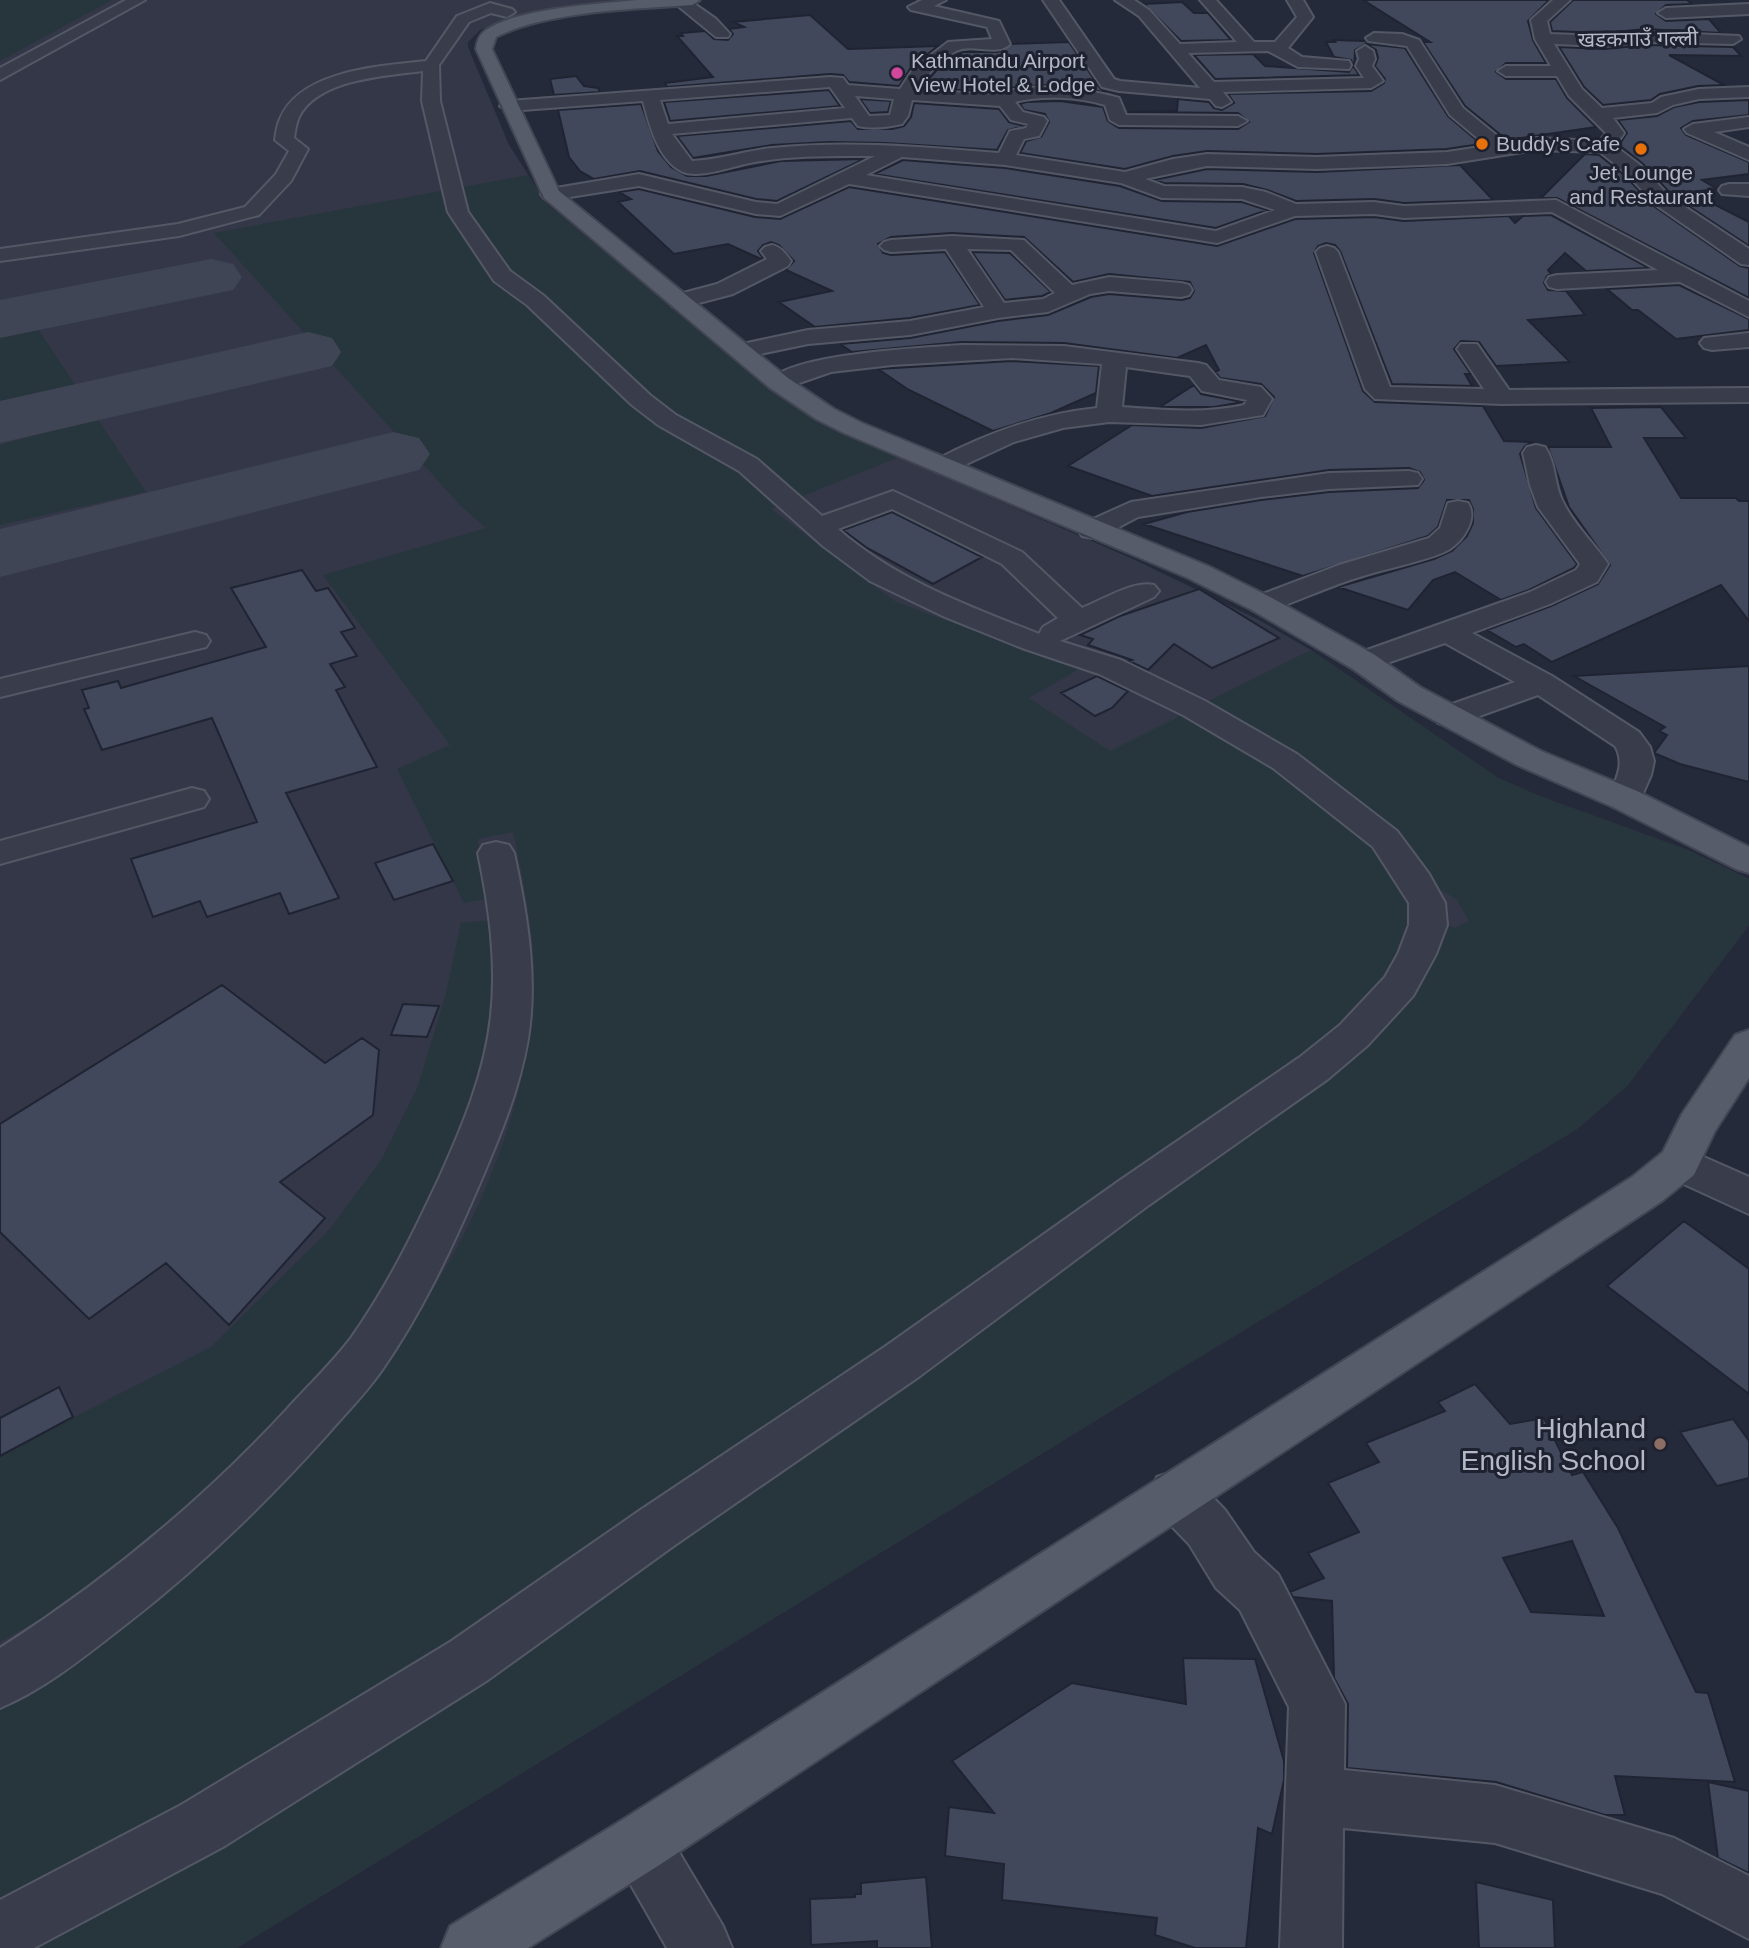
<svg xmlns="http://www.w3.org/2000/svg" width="1749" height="1948" viewBox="0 0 1749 1948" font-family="Arial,'Noto Sans Devanagari',sans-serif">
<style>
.airport{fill:#333748}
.green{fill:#27363c}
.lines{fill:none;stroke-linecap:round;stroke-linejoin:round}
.taxiway{fill:#404556;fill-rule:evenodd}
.building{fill:#41485b;stroke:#202432;stroke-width:2;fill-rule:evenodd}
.minor-casing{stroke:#545866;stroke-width:4}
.major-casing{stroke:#424654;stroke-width:4}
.minor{fill:#393d4b;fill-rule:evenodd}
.major{fill:#575c6b;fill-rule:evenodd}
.hotel-dot{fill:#d1479c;stroke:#1e2230;stroke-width:2.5}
.food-dot{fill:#e8710a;stroke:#1e2230;stroke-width:2.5}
.education-dot{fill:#8d6e63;stroke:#1e2230;stroke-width:2.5}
.labels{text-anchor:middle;stroke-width:6;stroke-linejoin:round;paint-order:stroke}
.far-street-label{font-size:21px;fill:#b4b8c7;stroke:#1e2230}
.far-poi-label{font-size:21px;fill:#b4b8c7;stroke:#1e2230;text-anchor:start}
.near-poi-label{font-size:28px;fill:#b4b8c7;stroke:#1e2230;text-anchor:end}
</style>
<rect width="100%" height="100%" fill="#252a3b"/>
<path class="airport" d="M0 0H658L514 18 480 30 468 42V47L509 145 547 204 789 402 836 430 1133 559 1257 619 1311 650 1498 778 1542 797 1688 850 1749 879V925L1627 1086 1577 1129 1173 1373 237 1948H0Z"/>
<path class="green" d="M3 0H112L0 61V1Z
M528 175 547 204 789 402 836 430 899 457 771 509 896 602 1079 669 1029 698 1110 751 1311 650 1498 778 1542 797 1688 850 1749 879V925L1627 1086 1577 1129 1173 1373 237 1948H6L296 1788 477 1672 921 1361 1167 1181 1294 1095 1359 1045 1402 998 1424 967 1438 922 1455 928 1469 921 1457 900 1431 883 1410 855 1379 824 1308 769 1218 715 1209 722 1277 763 1355 823 1395 862 1416 901 1418 919 1400 965 1378 994 1325 1048 1105 1200 889 1356 742 1454 461 1651 290 1759 0 1916V1708C59 1674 115 1630 167 1586 337 1442 499 1255 531 1027 540 962 527 896 513 832L478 839 486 899 464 903 397 769 450 745 323 575 486 528 460 505 214 233Z
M32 320 76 386 0 403V327Z
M97 418 146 492 0 525V445Z
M495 920 497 961 490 1024 473 1101 410 1248 364 1320 307 1396 163 1540 58 1609 0 1642V1455L211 1347 329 1230 381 1160 418 1086 445 997 461 923Z"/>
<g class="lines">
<path class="taxiway" d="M211 259 233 264 242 277 233 290 0 338V300Z
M308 332 332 338 341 352 332 366 0 443V401Z
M393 432 419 438 430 454 419 470 0 577V529Z"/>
</g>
<path class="building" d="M1363 0H1549L1528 21 1533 40 1546 63H1506L1496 72 1506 79H1556L1567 98 1596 127 1507 140 1465 106 1423 42H1430Z
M1573 0H1687L1692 4 1666 5 1656 14 1666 21 1709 19 1721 33 1646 29 1604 33 1552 31 1550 22Z
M1182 2 1194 13H1208L1231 40 1181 41 1144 4Z
M810 15 848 49 938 46 912 66 899 86 849 82 843 75 830 74 667 87 665 83 713 77 677 36H683L681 33 705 31 714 39 728 40 733 34 729 29 744 27 733 22Z
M1333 40 1365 41 1368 44 1405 48 1448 116 1481 144 1447 149 1317 154 1207 151 1173 156 1125 169 1020 153 1026 141 1041 137 1049 122 1045 114 1024 110 1020 104 1026 102 1060 101 1103 107 1108 121 1119 128 1238 129 1249 122 1238 113 1128 112 1177 111 1178 99 1209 102 1214 108 1222 110 1234 103 1228 94 1371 91 1384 83 1385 79 1375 66 1378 58 1376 50 1366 44 1355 50 1354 67 1359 75 1215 79 1194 55 1253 54 1265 66 1349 72 1353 66 1351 60 1334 57 1326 42H1335Z
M1069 42 1100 88 1107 92 1042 85 1011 88 1001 92 921 88 941 65 963 52H998L1012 44Z
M1646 45 1733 47 1741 56 1669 55 1724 85 1698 86 1660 94 1651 100 1603 105 1584 87 1559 47 1604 49Z
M576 76 584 86 598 88 600 92 554 95 550 79Z
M829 90 840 106 670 121 664 102Z
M860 99 891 101 888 112 870 113Z
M1749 100V115L1693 121 1681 128 1686 135 1749 162V174L1702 180 1717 189 1690 192 1749 222V246L1672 195 1642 163 1619 145 1627 133 1618 120 1657 116 1674 107 1699 102Z
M914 103 999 109 1009 122 1024 126 1008 130 997 150 886 143 829 142 772 145 693 158 677 136 851 121 858 129H892L904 126 911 117Z
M641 104 658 151 671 167 687 176H706L781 161 864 159 777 201 756 199 640 171 594 179 580 171 569 157 558 110Z
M1585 154 1599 155 1624 175 1655 207 1740 266 1749 268V298L1557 198H1541Z
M903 160 1005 168 1120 186 1162 201 1242 202 1267 210 1216 228 874 174Z
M1460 165 1493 200 1404 203 1374 199 1296 201 1267 190 1243 184 1164 183 1154 180 1207 169 1317 172Z
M849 187 1217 246 1295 219 1374 217 1404 221 1509 216 1515 223 1523 216 1551 215 1649 268 1586 271 1565 253 1548 270 1551 274 1547 276 1544 283 1548 290 1566 291 1585 315 1528 320 1570 362 1496 366 1479 342 1461 341 1454 349 1471 374H1465L1472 386 1392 384 1340 251 1335 245 1326 243 1318 246 1314 253 1363 391 1375 402 1483 406 1504 441 1532 442 1525 446 1520 454 1536 508 1577 564 1574 568 1529 590 1501 600 1455 572 1433 580 1408 610 1338 587 1434 559 1452 551 1467 536 1473 523V509L1469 500H1447L1438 527 1428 536 1303 576 1144 524 1187 512 1261 500 1329 492 1418 488 1424 480 1420 472 1409 468 1329 470 1152 496 1068 466 1132 425 1201 428 1265 416 1274 397 1261 384 1220 378 1215 372 1219 370 1206 345 1177 358 1064 343 961 342 852 352 840 344 910 338 998 321 1048 315 1091 297 1109 294 1182 300 1190 298 1194 291 1190 282 1109 274 1073 282 1024 237 952 233 891 237 878 244 883 253 891 255 945 252 980 305 910 318 815 327 779 302 832 291 786 270 794 261 779 245 771 242 763 245 758 251 763 258 761 259 728 244 674 254 618 202 631 199 619 192 639 189 755 217 780 219Z
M972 252 1010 253 1051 292 1042 296 1005 300Z
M1679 285 1749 319V330L1676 339 1638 310H1632L1607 289Z
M1012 361 1099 366 1096 393 1051 413 993 431 909 390 878 369Z
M1194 385 1201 394 1243 402 1214 407H1160Z
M1661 407 1686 438H1644L1681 498H1736L1739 501H1749V621L1721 585 1552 662 1524 644 1516 647 1487 630 1551 606 1598 584 1610 565 1569 507 1548 447H1611L1591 408Z
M892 512 982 557 933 584 867 548 843 530Z
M302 570 316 591 328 588 355 628 341 632 357 656 330 664 345 687 336 690 377 767 286 793 339 898 289 914 280 893 207 917 200 901 153 917 131 859 257 822 212 718 102 750 84 709 89 708 82 690 118 681 121 688 266 647 231 588Z
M1199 589 1279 638 1212 668 1174 644 1148 670 1129 661 1132 660 1088 645 1093 639 1080 635 1120 616Z
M1749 666V782L1680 764 1654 753 1667 735 1659 731 1665 727 1574 676Z
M1097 676 1128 691 1112 708 1095 716 1061 693Z
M433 844 453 881 394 900 375 863Z
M222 985 325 1063 362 1038 379 1050 373 1115 280 1182 325 1218 229 1325 166 1263 89 1319 0 1232V1124Z
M403 1004 439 1006 427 1037 391 1035Z
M1684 1221 1749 1269V1394L1607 1286Z
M1475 1384 1510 1424 1544 1418 1572 1475 1583 1472 1618 1528 1696 1692 1708 1693 1735 1782 1615 1776 1625 1815H1605L1496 1782 1347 1768 1348 1704 1334 1678 1332 1601 1293 1597 1290 1592 1324 1578 1308 1553 1359 1532 1328 1483 1379 1462 1366 1443 1445 1411 1438 1402ZM1572 1541 1604 1616 1531 1612 1503 1558Z
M59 1387 73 1417 0 1456V1418Z
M1733 1419 1749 1441V1478L1717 1486 1680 1432Z
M1183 1658 1255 1659 1284 1761V1780L1272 1834 1258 1828 1246 1948H1195L1155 1935 1157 1918 1002 1900 1004 1864 945 1856 949 1807 994 1813 952 1761 1072 1683 1186 1704Z
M1708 1782 1749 1791V1873L1718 1858Z
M926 1877 932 1948H877V1941L811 1945 810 1899 855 1897V1894H861V1883Z
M1476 1882 1553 1900 1555 1948H1479Z"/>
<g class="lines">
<defs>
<path id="minor" d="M126 0H145L0 80V68Z
M689 0 716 19 730 34 728 37H716L672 1Z
M922 0H946L934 6 999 21 1010 44C997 57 972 43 956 51 941 59 926 76 916 90L1001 95C1024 80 1094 90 1119 98L1126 115 1238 116 1247 121 1238 126 1119 125 1110 120 1105 105C1079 97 1042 95 1015 102L1023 112 1044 117 1047 121 1039 136 1024 139 1016 155 1125 172 1173 159 1207 154 1317 157 1447 152 1487 146 1450 115 1407 46 1368 41 1366 38 1374 33 1402 34 1419 40 1463 108 1506 143 1535 138 1600 141 1606 133 1569 96 1557 76H1506L1498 71 1506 66H1551L1535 39 1531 20 1553 0H1570L1547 21 1550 34 1604 36 1646 32 1739 36 1741 39 1733 44 1646 42 1604 46 1554 44 1582 89 1602 108 1652 103 1661 97 1699 89 1749 87V97L1699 99 1673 105 1657 113 1613 118 1624 133 1615 146 1640 165 1670 197 1749 249V265L1741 264 1656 205 1626 173 1600 152 1535 150 1447 164 1317 169 1207 166 1145 179 1164 186 1242 187 1266 192 1296 204 1374 202 1404 206 1556 200 1749 301V317L1680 282 1557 289 1549 287 1546 282 1549 277 1557 275 1658 270 1552 212 1404 218 1374 214 1295 216 1217 243 849 184 780 216 756 214 639 186 551 200 544 198 541 194 544 190 639 174 756 202 777 204 875 156C834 156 791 155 750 163 733 166 697 180 681 171 658 159 649 124 643 101L509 111 500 106 509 101 830 77 843 78 848 85 900 89 914 68 948 42 992 39 987 27 911 10 908 7ZM830 87 845 108 668 124 660 100ZM855 96 894 99 890 115 869 116ZM912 100 1000 106 1011 120 1028 124 1026 128 1010 131 999 153C923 147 848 140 772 148 744 151 719 160 692 161L672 134 852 118 858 126C871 129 889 127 902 124L908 116ZM902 157 1005 165 1121 183 1162 198 1242 199 1275 210 1216 231 866 175Z
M1043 0H1059L1114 79 1120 81 1200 88 1139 16 1115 0H1134L1149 10 1180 44 1237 42 1200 0H1216L1254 42H1275L1297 17 1287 0H1303L1313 17 1288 48 1302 57 1349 61 1351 65 1349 69 1298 67 1268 51 1188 53 1214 82 1364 78 1356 66 1359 59 1357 51 1365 46 1373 51 1375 59 1372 66 1383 81 1371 88 1223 92 1231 102 1222 107 1216 106 1210 99 1119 91 1102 87Z
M490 3 512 9 515 12 507 17 491 13 469 22 439 65 440 101 468 212 510 271 543 295 650 395 676 415 757 459 822 516 893 491 1022 552 1082 608C1102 600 1134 580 1154 585L1159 591 1154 597 1060 641 1121 660 1205 701 1297 754 1397 831 1429 874 1445 903 1447 925 1436 954 1413 996 1368 1045 1328 1079 1149 1205 920 1376 675 1545 488 1680 223 1847 34 1948H0V1900L181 1805 450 1642 639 1511 886 1346 1119 1181 1300 1057 1340 1025 1385 977 1398 954 1409 925V903L1373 847 1273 768 1183 715 1099 674 1022 648 945 617 870 581 823 546 739 471 658 425 632 405 527 305 494 281 448 212 422 101 423 71C385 76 318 79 299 117 296 123 295 131 294 138L308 149 291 181 259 215 179 236 0 261V249L178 224 245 207 276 174 289 151 275 140C276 133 277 125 280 119 300 70 381 66 426 61L457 16ZM892 509 1002 564 1058 618 1043 627 1039 634C969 606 896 580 838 529Z
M1749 4V14L1666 18 1658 13 1666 8Z
M1749 117V127L1714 132 1749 147V160L1687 133 1684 129 1693 124Z
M1729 184H1749V196L1722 194 1719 190 1722 186Z
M952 236 1024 240 1072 285 1109 277 1181 283 1189 285 1192 290 1189 295 1181 297 1109 291 1090 294 1048 312 998 318 910 335 808 344 741 358 733 356 729 351 733 346 808 330 910 321 984 307 946 249 891 252 884 250 880 246 884 242 891 240ZM967 249 1011 250 1055 293 1043 299 1004 303Z
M772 245C781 247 785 253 791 261L788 266 733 294 680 308 672 306 669 301 672 296 717 284 767 259 761 251 765 247Z
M1327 246 1334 248 1338 252 1390 387 1484 389 1457 349 1461 344H1477L1509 390 1749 388V402L1502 404 1375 399 1365 389 1316 252 1320 248Z
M1749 333V347L1712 350 1704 348 1700 343 1704 338Z
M961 345 1064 346 1198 363 1206 365 1219 380 1261 387 1272 399 1263 415 1201 425 1109 422 1063 428 1014 442 945 474 936 472 932 466 936 460C987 433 1039 414 1097 408L1102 364 1012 358 892 365 831 372 779 390 770 388 767 383C788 353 924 348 961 345ZM1126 367 1190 376 1202 391 1247 400 1244 405C1205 414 1163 410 1122 407Z
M1536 445 1545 447C1556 463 1554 483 1562 500 1573 524 1594 543 1608 564L1597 582 1550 604 1472 633 1552 676 1639 732 1650 747 1654 761 1651 775 1637 807 1625 810 1613 807 1608 799C1615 781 1626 764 1615 746L1538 695 1460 723 1449 726 1438 723 1433 716 1438 709 1515 682 1445 643 1364 671 1353 669 1348 662 1353 655 1530 592 1576 570 1580 564 1538 507 1530 485 1523 453 1527 447Z
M1409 471 1418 473 1422 479 1418 485 1329 489 1261 497 1138 517 1102 536 1092 538 1082 536 1078 530 1082 524 1131 502 1329 473Z
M1458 501 1468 503C1478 518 1464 540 1450 549 1435 559 1384 569 1363 576 1332 585 1303 599 1272 610L1262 613 1252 610 1247 604 1252 598 1339 565 1429 538 1440 528 1448 503Z
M195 632 206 635 210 641 206 647 0 697V679Z
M192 788 204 791 209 799 204 807 0 864V841Z
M496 842 509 845 514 853C527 914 538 976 528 1039 519 1092 498 1141 477 1190 450 1252 421 1314 382 1370 366 1393 345 1414 327 1435 266 1503 201 1566 129 1622 89 1653 47 1688 0 1708V1648C106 1580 202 1501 287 1409 309 1385 332 1363 351 1338 387 1287 414 1232 440 1176 463 1125 485 1072 491 1016 497 961 489 906 478 853L483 845Z
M1679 1146 1749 1177V1214L1664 1175 1657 1163 1664 1151Z
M1175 1471 1193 1477 1225 1510 1254 1552 1278 1574 1345 1704 1344 1770 1495 1785 1674 1838 1749 1876V1939L1662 1894 1495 1843 1343 1828 1342 1948H1280L1289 1707 1240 1610 1216 1588 1189 1544 1157 1511 1150 1494 1157 1477Z
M640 1813 661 1822 723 1926 732 1948H667L619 1864 610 1843 619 1822Z"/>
<path id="major" d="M638 0H700L692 5C634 9 547 11 496 37L492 49 559 191 788 378 834 409 862 423 1208 566 1272 598 1375 655 1420 687 1541 751 1637 791 1749 847V873L1736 869 1613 807 1517 765 1398 701 1353 669 1252 610 1188 578 844 433 816 419 770 388 544 198 476 49C477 41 479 35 486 30 518 8 599 4 638 0Z
M1749 1030V1078L1715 1131 1694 1175 1662 1201 661 1864 528 1948H441L450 1926 619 1822 1632 1177 1663 1152 1682 1114 1735 1035Z"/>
</defs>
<use href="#minor" class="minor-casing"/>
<use href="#major" class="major-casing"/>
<use href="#minor" class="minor"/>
<use href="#major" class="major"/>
</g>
<circle class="hotel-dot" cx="897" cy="73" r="7"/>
<g class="food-dot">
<circle cx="1482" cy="144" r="7"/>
<circle cx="1641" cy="149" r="7"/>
</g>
<circle class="education-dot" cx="1660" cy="1444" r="7"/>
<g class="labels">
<g class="far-street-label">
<text transform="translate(1638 39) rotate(-1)" y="7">खडकगाउँ गल्ली</text>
</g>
<g class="far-poi-label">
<text x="911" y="68">Kathmandu Airport<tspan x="911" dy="24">View Hotel &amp; Lodge</tspan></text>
<text x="1496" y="151">Buddy's Cafe</text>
<text x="1641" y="180" text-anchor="middle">Jet Lounge<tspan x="1641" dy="24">and Restaurant</tspan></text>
</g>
<g class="near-poi-label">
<text x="1646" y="1438">Highland<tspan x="1646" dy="32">English School</tspan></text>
</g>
</g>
</svg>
